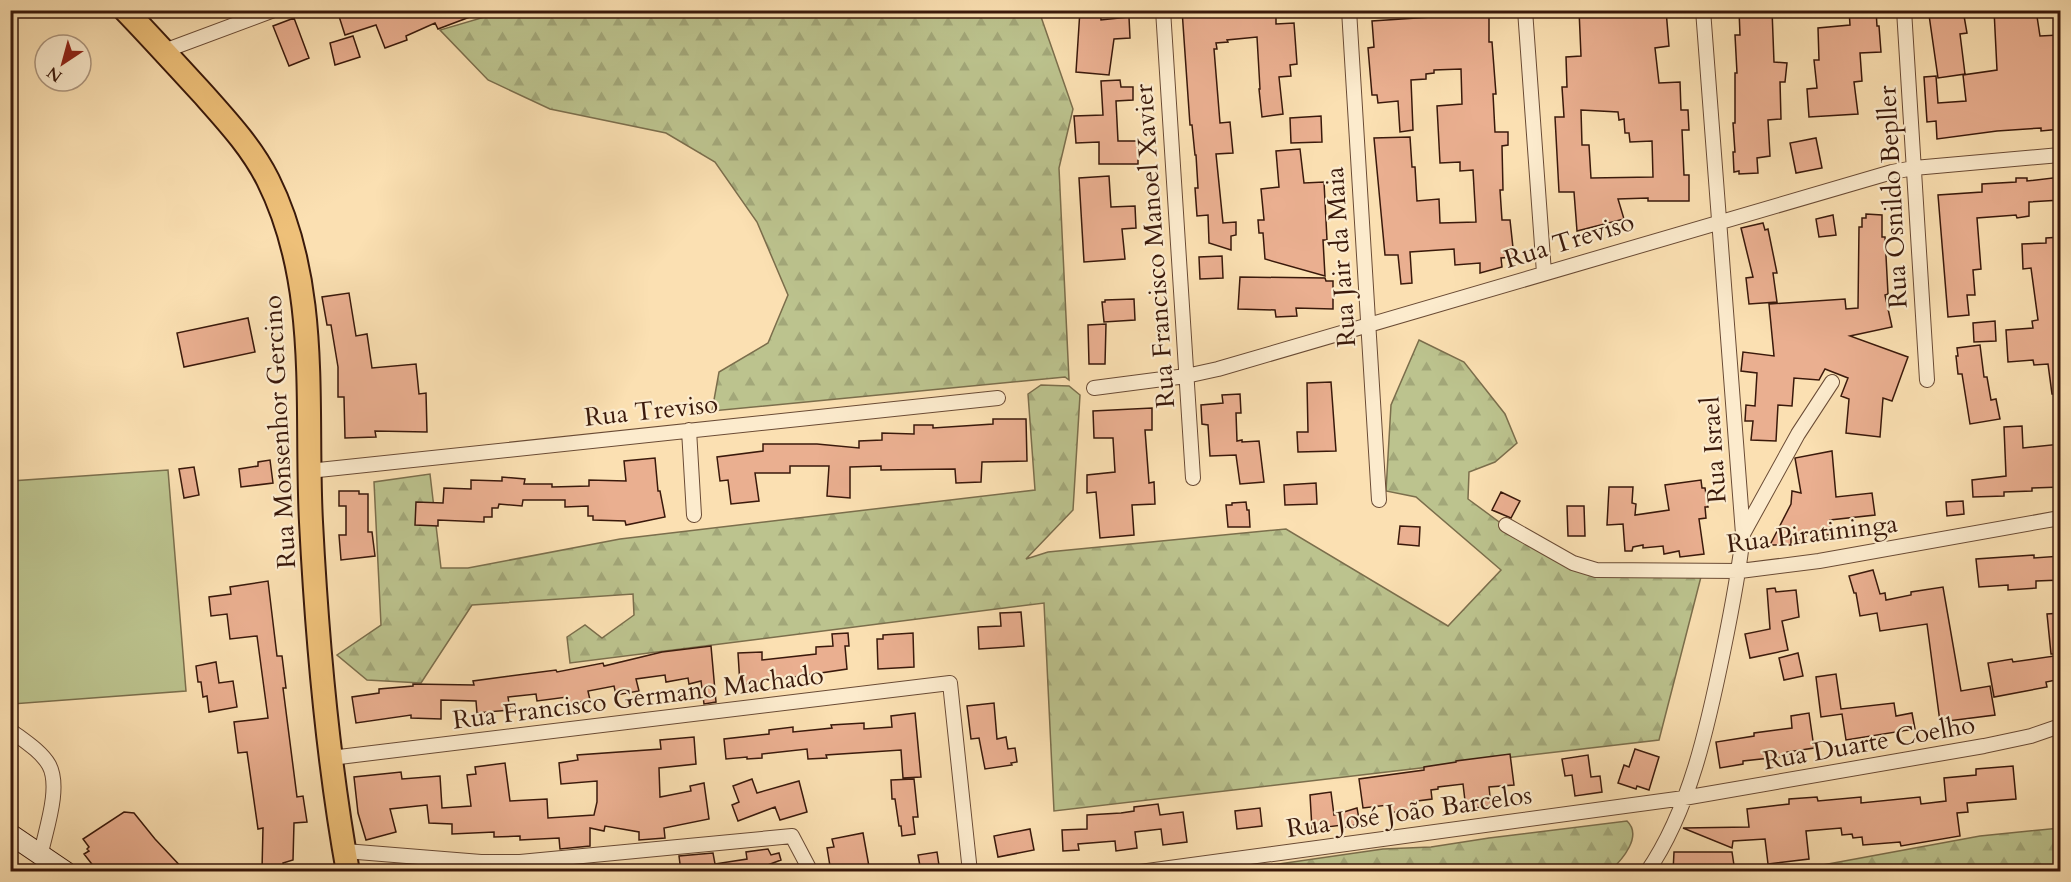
<svg xmlns="http://www.w3.org/2000/svg" width="2071" height="882" viewBox="0 0 2071 882" font-family="Cardo,serif">
<style>
.forest{fill:url(#forest-firs);stroke:#7b6e4c;stroke-width:1.5}
.park{fill:#bcc38e;stroke:#7b6e4c;stroke-width:1.5}
.building{fill:#eaaf90;stroke:#3a190b;stroke-width:1.5;fill-rule:evenodd}
.lines{fill:none;stroke-linecap:round;stroke-linejoin:round}
.street-casing{stroke:#6a4b35;stroke-width:16}
.secondary-casing{stroke:#3a190b;stroke-width:22}
.primary-casing{stroke:#3a190b;stroke-width:26}
.street{stroke:#fcebcd;stroke-width:14}
.secondary{stroke:#fcebcd;stroke-width:20}
.primary{stroke:#eec079;stroke-width:22}
.labels{text-anchor:middle;stroke-width:4.5;stroke-linejoin:round;paint-order:stroke}
.street-label{font-size:26px;fill:#3a190b;stroke:#fcebcd}
</style>
<defs>
<pattern id="forest-firs" width="22" height="20" patternUnits="userSpaceOnUse" patternTransform="scale(1.5)"><rect width="22" height="20" fill="#bcc38e"/><path d="M5 1l3.5 6h-7zM16 11l3.5 6h-7z" fill="#a2a779"/></pattern>
</defs>
<rect width="100%" height="100%" fill="#fbe0b2"/>
<filter id="stains"><feTurbulence type="fractalNoise" baseFrequency=".00333" numOctaves="4"/><feColorMatrix values="0 0 0 0 .2 0 0 0 0 .09 0 0 0 0 .02 0 0 0 .5 -.17"/></filter>
<radialGradient id="worn" r=".72"><stop offset=".6" stop-color="#630" stop-opacity="0"/><stop offset="1" stop-color="#630" stop-opacity=".3"/></radialGradient>
<path class="forest" d="M505 11H1039L1073 109 1059 168 1069 380 1065 377 712 411 719 372 768 343 788 295 757 222 715 162 666 133 550 109 488 80 440 30Z
M1419 340 1464 362 1505 414 1517 443 1495 462 1469 472 1468 499 1506 527 1574 569 1702 573 1659 740 1054 811 1044 603 570 663 567 637 585 625 602 638 634 615 633 594 472 605 421 683 367 680 337 655 381 625 374 482 430 474 441 568H468L620 539 1035 490 1028 394 1041 385 1069 386 1080 395 1073 510 1026 559 1048 552 1286 529 1448 626 1501 570 1416 497 1386 491 1391 405Z
M1627 821C1643 836 1622 860 1610 871L1493 872 1486 865 1449 867 1443 872 1230 871 1383 849 1431 847 1489 838Z
M2060 828V871H1790L1980 836Z"/>
<path class="park" d="M168 470 186 691 12 704 11 481Z"/>
<path class="building" d="M337 10H482L483 12 438 29 435 23 406 36 407 40 385 48 376 25 345 35Z
M1080 10H1100L1101 20 1129 17 1130 38 1114 39 1109 75 1076 72Z
M1182 10H1276V24L1294 23 1297 64 1290 65 1291 76 1279 77 1283 114 1262 117 1259 89H1260L1257 37 1227 40 1228 42 1216 43 1217 49H1214L1220 123 1230 122 1233 153 1216 154 1223 223 1236 222V235L1231 236V250L1209 243 1208 215 1197 216 1195 188H1198L1196 155H1195L1192 125H1190Z
M1489 10V42H1492L1496 94H1493L1495 132H1508V145L1502 146 1503 190H1500L1502 220H1510L1514 257 1501 258 1502 267 1480 273V263L1455 265 1454 249 1410 252 1412 283 1401 284 1398 255H1385L1374 138 1410 137 1412 167H1415L1417 201 1439 199 1440 223 1476 222 1473 170 1460 171V162L1440 163 1437 106 1462 104 1461 69 1434 70V73L1426 74V79L1411 80 1413 130 1400 132 1398 101 1378 103 1377 95H1372L1368 48 1374 47 1372 21 1431 17V13Z
M1579 10H1666L1669 46 1655 48 1659 83 1680 82 1681 110H1688L1689 130H1682L1684 175H1689V201H1648V198L1618 199 1624 219 1577 231 1574 192H1559L1555 117H1564L1562 87H1567L1566 57 1581 56ZM1581 110 1618 112 1619 120 1624 119 1625 133H1629L1630 142 1652 141 1653 177 1591 178 1589 145H1582Z
M1739 10H1772L1774 62 1787 63 1785 82H1780L1781 119 1768 120 1770 156 1757 158 1758 173 1739 174V171L1734 172 1733 152H1735L1733 123H1735V73H1737L1735 35H1740Z
M1849 10H1876L1877 26H1879L1881 52 1860 53 1862 81 1854 82 1858 114 1809 117 1807 89 1817 88 1814 60H1819L1818 28 1850 25Z
M1963 10 1967 33 1960 34 1965 74 1938 78 1929 15Z
M1994 10H2036L2040 36 2059 35 2060 59H2054L2061 92V129L2041 131V128L1997 131 1937 139 1936 121 1927 122 1924 77 1936 76 1938 103 1966 101 1963 75 1997 70Z
M294 18 309 58 289 66 273 26Z
M353 36 360 57 335 65 330 43Z
M1120 80 1121 87H1133V100L1116 101 1118 141H1138V164H1099V142L1076 143 1074 116 1103 115 1101 81Z
M1321 116 1322 142 1291 143 1290 118Z
M1816 138 1822 168 1796 173 1790 143Z
M1300 149 1304 183 1324 182 1327 240H1323L1325 276 1265 259 1263 233H1259L1258 220H1264L1261 189 1279 187 1276 151Z
M1109 176 1111 207 1135 206 1136 228 1122 229 1125 259 1084 262 1079 178Z
M2061 177V200L2029 202V216L2017 218 2016 215 1977 218 1981 269 1973 270 1975 295H1967L1969 315 1948 317 1938 195 1982 192V184L2016 182V178H2027V181Z
M1866 214 1882 215V237H1885L1888 294 1885 295 1892 327 1850 336 1908 357 1892 401 1883 398 1880 437 1846 433 1849 399 1841 396 1848 378 1825 369 1819 380 1794 378 1792 406 1778 405 1776 441 1751 440 1753 421H1745L1746 405 1755 406 1757 373 1741 371 1743 352 1774 356 1769 304 1845 299 1846 309 1858 308 1859 227H1862V218H1866Z
M1833 215 1836 235 1819 237 1816 219Z
M1763 223 1765 230 1768 229 1777 273H1773L1777 302 1749 304 1746 278 1753 277 1741 228Z
M2061 237V304L2054 305 2056 342H2061V394H2052L2048 364 2034 365 2033 360 2008 362 2006 330 2033 328 2032 321 2038 320 2031 268 2023 269 2022 244 2046 243V238Z
M1222 256 1223 278 1200 279 1199 257Z
M1240 277 1325 278 1326 281H1333V309L1296 308 1297 316 1276 317 1275 310 1238 309Z
M349 293 356 336 367 334 372 368 416 364 419 394 426 393 427 432 375 431 376 437 345 438 344 397H338V367L331 325H327L322 297Z
M1134 299 1135 320 1104 322 1102 302H1105V300Z
M248 318 255 352 184 367 177 333Z
M1995 321 1996 341 1974 342 1973 323Z
M1106 324 1105 364H1089L1088 325Z
M1980 345 1984 377H1987L1991 400 1996 399 2000 419 1970 424 1962 374H1958L1956 356H1958L1957 348Z
M1331 382 1336 451 1298 452 1297 432H1308L1307 383Z
M1240 394 1241 413H1236L1237 441 1242 440V442L1259 441 1264 482 1240 484 1236 455 1210 456 1208 425 1202 424 1201 405 1223 403 1222 395Z
M1152 408V430H1145L1149 483 1154 482 1155 504 1132 505 1134 535 1100 538 1096 492 1087 493V475L1115 472 1113 438H1094L1093 411Z
M993 419H1026L1027 461 982 462 981 482 956 483 955 469 881 470V466L850 467V498L827 496 829 466H790V473H755L759 501 731 504 728 480 720 481 717 457 763 451V444H817L859 448V441L882 440V433L914 434V425H933V428L993 424Z
M2022 426 2023 448 2061 444V487L2032 488V491L2004 492V496L1973 497 1972 480 2006 476 2004 427Z
M1832 451 1836 497 1872 493 1875 515 1830 520V535L1807 534 1803 541 1791 535V545H1770L1791 504 1792 491 1801 493 1795 458Z
M655 458 658 491H660L665 517 626 525 625 521 593 520V516H588V506L565 507V500H523L522 506 499 504 498 508H492V517H484V522L438 520V526L415 525 416 502 443 503 444 488 471 489V480L502 481V477L525 479 524 484H552V487L589 486V480L626 481 624 461Z
M270 460 273 483 241 487 239 469 258 466V462Z
M194 467 199 495 184 498 179 469Z
M1701 480 1702 488H1705L1708 507H1705L1706 518 1699 519 1704 554 1680 557 1679 551 1664 554 1663 546 1643 548V545L1633 547 1632 551H1625L1623 524 1607 525 1609 487H1633L1632 503 1636 504 1635 515 1669 510 1665 485Z
M1316 483 1317 504 1285 505 1284 485Z
M339 491H359V494H368V532H372L375 556 341 560 339 535H346V506H339Z
M1501 492 1520 501 1511 518 1492 510Z
M1963 501 1964 514 1947 516 1946 502Z
M1246 502 1247 510H1249L1250 527H1228L1226 505H1232V503Z
M1567 506H1584L1585 536H1568Z
M1400 526 1420 527 1419 546 1398 544Z
M2034 555V558L2061 556V580L2036 581V588L2008 590V585L1979 587 1976 559Z
M1873 570 1880 594 1885 593 1886 600 1911 595V592L1943 587 1961 691 1990 686 1995 715 1940 722 1927 624 1880 631 1877 613 1860 616 1856 593H1854L1849 576Z
M268 581 277 656H282L286 688H283L297 797 303 796 307 822 294 823 293 860 283 863 285 870H262L263 828 258 829 247 752 238 753 234 722 268 718 257 636 230 639 227 614 211 616 209 597 231 594 230 587Z
M1775 588 1776 592 1796 590 1799 617 1782 621 1788 650 1750 658 1745 634 1770 629 1767 589Z
M1021 612 1024 646 979 649 978 627 1001 626 1000 613Z
M2061 613V654H2051L2047 614Z
M848 633 849 646H845L847 669 740 685 738 653 762 652V660L816 654V647L833 646 832 634Z
M913 633 914 667 878 669 877 639H883V635Z
M711 646 716 702 704 704 701 681 689 684 688 678 666 682 665 675 636 679 639 691 616 695 614 686 588 691 590 700 569 704 567 697 537 701 536 694 508 697 510 710 477 713 476 701 441 700V719L411 718V715L356 723 352 697 379 693V689L413 686V684L474 685 473 681 556 670 557 672 603 663 604 666 662 652Z
M1798 653 1803 676 1784 680 1779 658Z
M2061 655V679L2046 682 2047 687 1994 697 1988 663 2012 659 2013 662Z
M216 662 219 683 233 681 237 707 209 712 207 696 203 697 201 682H198L196 666Z
M1836 674 1841 709 1894 703 1896 716 1912 713 1915 729 1846 740 1842 714 1821 717 1816 677Z
M994 703 997 739 1006 737 1008 749 1015 748 1017 762 1011 763 1012 765 985 769 979 738 971 739 967 706Z
M915 713 921 777 903 778 901 750 826 755 827 758 808 759 807 749 762 754V758L747 759V757L726 759 724 739 769 734V730L793 727V732L832 728 831 725 864 723V729L892 727 891 716Z
M1809 713 1814 748 1787 752 1788 756 1743 761V764L1720 768 1716 742 1754 736V733L1792 728 1791 716Z
M694 737 696 764 659 768 660 797 691 791 690 786 704 783 709 819 664 828 665 838 639 840V832L605 826 604 831 590 828V846L560 849 559 838 520 840V836L494 837V832L452 834V824L429 823 427 805 390 809 396 832 366 840 358 813 354 777 401 772 402 779 440 776 442 808 471 806 467 775 476 774 475 767 505 763 510 801 547 799 548 818 594 815 597 802V781L561 784 559 763 578 760 577 755 661 749 660 740Z
M1635 749 1659 757 1649 790 1637 786 1636 789 1618 783 1624 765 1629 767Z
M1510 754 1514 785 1489 787 1491 806 1466 809 1463 784 1438 787V789L1431 790 1432 799 1410 802 1411 810 1389 813 1388 805 1363 808 1359 779 1424 770V767L1456 762V761Z
M1588 755 1591 777 1600 776 1602 792 1575 796 1572 775 1565 776 1562 759Z
M2013 766 2016 799 1967 803 1968 812 1957 813 1960 836 1901 846 1900 842 1863 845 1862 837 1853 838 1852 834 1842 835 1841 828 1806 831 1809 859 1768 864 1765 839 1733 841 1732 848 1683 828 1749 827 1747 809 1789 804V799L1817 797 1818 801 1861 797V803L1920 797 1921 804 1946 801 1944 778 1976 775V769Z
M752 779 757 793 799 781 807 812 780 820 775 807 738 821 732 805 739 802 733 786Z
M914 779 918 817H913L915 834 902 836 901 826H899L895 799H892L891 780Z
M1331 792 1334 815 1357 808 1360 824 1342 828V825L1312 829 1310 795Z
M1158 804 1160 815 1183 812 1187 842 1163 845 1161 829 1135 832 1137 848 1116 851 1115 841 1078 844 1079 850 1063 851 1062 830 1087 829V815L1121 813 1134 811V807Z
M1260 808 1262 826 1237 829 1235 811Z
M124 812 134 813 155 839 186 872H98L84 854 89 851 87 849 89 847 83 839Z
M1030 829 1034 850 998 857 994 836Z
M863 833 870 872H831L827 848 834 847 832 839Z
M768 849 771 855 779 853 781 860 749 872H681L679 856 713 853 715 864 747 859 746 852Z
M937 852 940 872H921L918 855Z
M1674 852H1732L1735 872H1673Z"/>
<g class="lines">
<defs>
<path id="street" d="M1163 10 1193 478
M1349 10 1379 500
M1525 10 1544 273
M1904 10 1927 380
M164 51 274 10
M1094 388 1186 376 1218 369 1892 172 1914 168 2060 155
M689 430 694 515
M309 471 998 398
M1506 525 1573 563 1596 570 1740 571 1819 561 2060 518
M1743 534 1798 434 1832 382
M10 730C23 740 41 751 49 765 61 787 46 829 41 853
M331 758 950 683 970 872
M345 851 481 862H520L792 836 811 872
M1140 872 1684 798 1984 746 2031 736 2060 726
M1647 872C1690 810 1708 725 1723 652 1731 613 1739 574 1743 534L1703 10"/>
<path id="secondary" d="M10 834 66 872"/>
<path id="primary" d="M125 10C152 38 178 67 204 95 228 122 252 148 268 180 321 286 305 408 311 522 317 639 327 756 348 872"/>
</defs>
<use href="#street" class="street-casing"/>
<use href="#secondary" class="secondary-casing"/>
<use href="#primary" class="primary-casing"/>
<use href="#street" class="street"/>
<use href="#secondary" class="secondary"/>
<use href="#primary" class="primary"/>
</g>
<g class="labels">
<g class="street-label">
<text transform="translate(1892 197) rotate(-93)" y="9">Rua Osnildo Bepller</text>
<text transform="translate(1569 240) rotate(-17)" y="9">Rua Treviso</text>
<text transform="translate(1154 246) rotate(-94)" y="9">Rua Francisco Manoel Xavier</text>
<text transform="translate(1340 257) rotate(-94)" y="9">Rua Jair da Maia</text>
<text transform="translate(651 410) rotate(-6)" y="9">Rua Treviso</text>
<text transform="translate(279 432) rotate(-93)" y="9">Rua Monsenhor Gercino</text>
<text transform="translate(1713 450) rotate(-94)" y="9">Rua Israel</text>
<text transform="translate(1812 533) rotate(-7)" y="9">Rua Piratininga</text>
<text transform="translate(638 697) rotate(-7)" y="9">Rua Francisco Germano Machado</text>
<text transform="translate(1869 742) rotate(-10)" y="9">Rua Duarte Coelho</text>
<text transform="translate(1409 811) rotate(-8)" y="9">Rua José João Barcelos</text>
</g>
</g>
<rect width="2071" height="882" fill="none" stroke="#fbe0b2" stroke-width="36"/>
<rect x="12" y="12" width="2047" height="858" fill="none" stroke="#3a190b" stroke-width="3"/>
<rect x="18" y="18" width="2035" height="846" fill="none" stroke="#3a190b" stroke-width="1.5"/>
<g transform="translate(63 63) rotate(216)"><circle r="28" fill="#fcebcd" stroke="#ae977f" stroke-width="1.5"/>
<path d="M0-4.5L10 22L0 15L-10 22Z" fill="#8f2418"/>
<text y="-9" font-size="16" font-weight="bold" text-anchor="middle" fill="#3a190b">N</text>
</g>
<rect width="100%" height="100%" filter="url(#stains)"/>
<rect width="100%" height="100%" fill="url(#worn)"/>
</svg>
